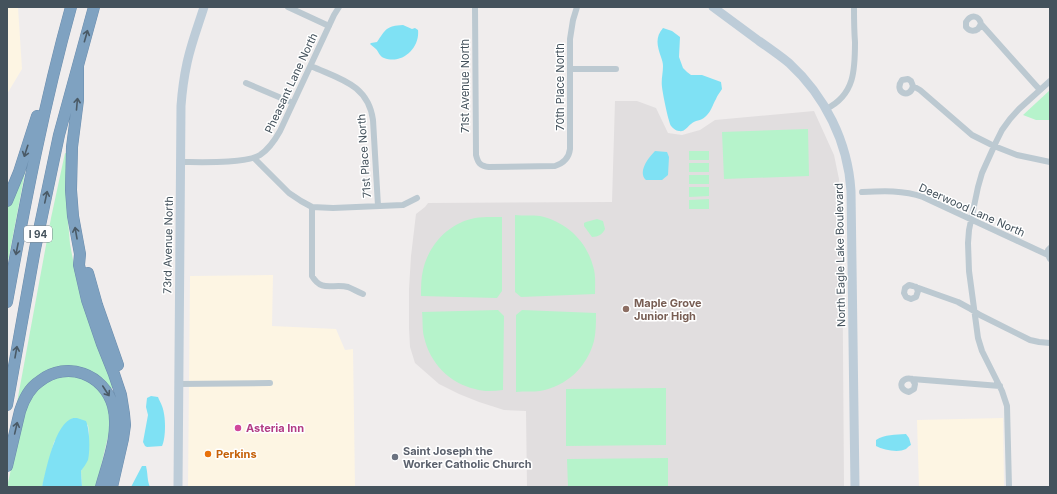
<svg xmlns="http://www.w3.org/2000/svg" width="1057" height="494" viewBox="0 0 1057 494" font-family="Inter,sans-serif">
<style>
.commercial{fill:#fdf5e3}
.education{fill:#e1dedf}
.green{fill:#b6f3cb}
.water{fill:#7fe1f4}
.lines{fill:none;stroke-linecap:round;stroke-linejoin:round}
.highway-casing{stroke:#6b8dad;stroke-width:12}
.street{stroke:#bcc9d1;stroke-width:6}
.secondary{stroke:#bdccd8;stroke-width:9}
.highway{stroke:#7fa2c1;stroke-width:11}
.oneway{stroke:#4a5a66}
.education-dot{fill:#8d6e63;stroke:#fff;stroke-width:1.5}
.hotel-dot{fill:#d1479c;stroke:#fff;stroke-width:1.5}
.food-dot{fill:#e8710a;stroke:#fff;stroke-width:1.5}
.worship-dot{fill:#6b7280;stroke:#fff;stroke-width:1.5}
.labels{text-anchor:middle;stroke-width:3;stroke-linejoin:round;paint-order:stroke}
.shield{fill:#fff;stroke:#7c868d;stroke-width:1}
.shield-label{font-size:10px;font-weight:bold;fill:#44525c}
.street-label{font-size:11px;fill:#44525c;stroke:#fff}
.education-label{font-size:11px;font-weight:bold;fill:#785e54;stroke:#fff;text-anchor:start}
.hotel-label{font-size:11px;font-weight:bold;fill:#b23c85;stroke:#fff;text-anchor:start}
.worship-label{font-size:11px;font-weight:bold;fill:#5b616d;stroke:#fff;text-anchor:start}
.food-label{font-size:11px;font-weight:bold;fill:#c56008;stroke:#fff;text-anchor:start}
</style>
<rect width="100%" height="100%" fill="#f0eded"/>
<path class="commercial" d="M7 7H18L22 69 7 94Z
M273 275 272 326 336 329 345 350 353 349 355 487H188L190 276Z
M1003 418 1004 487H919L917 420Z"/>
<path class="education" d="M615 101H637L656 108 668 133 682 135 700 130 715 120 814 111 834 155 839 179 842 213 844 487H527L526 411 504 410 479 402 459 394 439 384 415 363 410 347 409 328V289L411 256 416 214 425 207 428 203 612 202Z"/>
<path class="green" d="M1050 90V120H1036L1023 115Z
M808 129 809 176 724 179 722 132Z
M689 151H709V160H689Z
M65 153 68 154 66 184 67 210 70 244 78 286 87 315 114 387 110 389 63 368 16 408 51 218Z
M27 162 7 267V205Z
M689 163H709V172H689Z
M689 175H709V184H689Z
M689 187H709V196L689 197Z
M709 199V209H689V200Z
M515 215C523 216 532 215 540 216 566 222 586 240 593 266 596 275 595 285 595 294L521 297 515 292Z
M491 217H502V291L497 298 421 296C421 287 421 278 423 270 429 244 449 223 475 218 480 217 486 217 491 217Z
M597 219 603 221 605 229C603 234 598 237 592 237L584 226V223L586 222Z
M498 310 504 316 503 390C494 391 484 392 475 389 449 383 430 363 424 337 422 329 423 320 422 312Z
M522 310 596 313C596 322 596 332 594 341 587 367 567 386 540 391 533 392 524 391 516 392V315Z
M60 375 73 376 88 380 100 389 107 400 110 412 111 424 96 487H82L81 471 88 457 89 432 88 425 73 418 54 442 42 487H7L25 407 37 388Z
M666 388V445L566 446V389Z
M668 458V487H568L567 459Z"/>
<path class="water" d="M403 25 412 29 415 28 418 30C420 48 402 65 384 58 379 56 379 52 376 49 374 47 372 46 370 44L371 43 377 42C386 29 386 26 403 25Z
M663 28 672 31 680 37 679 57 683 68 687 72 691 75H702L721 82 722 89C720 92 717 96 716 99 712 106 711 112 705 117 701 121 695 120 691 124 687 127 685 132 679 131 676 131 673 128 671 126 668 120 663 95 662 87 661 80 663 73 663 66 663 63 662 60 661 57 657 46 655 37 663 28Z
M655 151 667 152 669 157 668 175 662 180H646C637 172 649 157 655 151Z
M151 396 158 397C159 400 161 403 162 406 166 416 166 437 162 446L147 447 145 446 143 442 148 415 146 407 147 398Z
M73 418H77L86 421C90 430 90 452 88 460 86 464 83 468 81 471L82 487H42C46 470 55 423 73 418Z
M906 434 909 438 911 445C910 445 906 449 906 449 898 453 884 450 876 446V440C885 434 895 435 906 434Z
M142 466H146C148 474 147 480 150 487H131Z"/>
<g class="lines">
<defs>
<path id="highway" d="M78 66V100L72 147 71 190 73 216 80 254 79 265 87 300 102 344 114 374 121 395 124 414 125 425 123 439 112 487
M7 201 19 172 37 116
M88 273 97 305 118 365
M7 302C25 203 44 104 71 7
M7 405 35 249 59 135 94 7
M7 466 20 411C24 399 29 388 40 381 67 360 104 374 113 406 120 432 108 462 101 487"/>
</defs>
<use href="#highway" class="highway-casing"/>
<path class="street" d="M288 7 329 26
M475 7 476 155C478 163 480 166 489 167L555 166C564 163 569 158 570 149V39L573 20 577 7
M981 24 978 29C974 32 969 31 966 27V22C971 14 979 15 981 24L1040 90
M311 66C339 79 368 84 373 120L378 206
M570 69H616
M246 83 293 103
M913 86C910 100 893 92 902 80L908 79 911 81 913 86 920 90 972 135 994 146 1017 155 1050 162
M826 109C855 95 855 69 855 42 854 30 854 19 854 7
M254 158 289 193 301 201 312 207 333 208 403 205 417 198
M180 162C200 162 245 164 260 155 269 149 275 140 280 131L334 15 339 7
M862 192C883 191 903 190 923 197L1048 255 1050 259
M312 207V276C322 293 333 283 348 287 353 289 358 292 363 294
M1048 255V250L1050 248
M916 287 918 291 916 297 911 299 906 297 904 293 905 288 909 285 913 286 958 302 969 308 980 315 1030 340 1039 342 1050 343
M912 379 915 384 914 389 909 392C897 390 900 376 912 379L1000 386
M178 384 270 383
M1009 487 1007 406 1002 391 982 351 978 338 969 271 968 243 969 230 978 187 982 173 996 142 1002 130 1010 119 1019 109 1050 81"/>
<path class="secondary" d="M713 7C728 18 744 30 759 41 769 48 779 55 789 63 825 96 848 142 851 191L855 487
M178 487 181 106C182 92 184 77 187 63 191 44 198 26 204 7"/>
<use href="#highway" class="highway"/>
</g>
<defs><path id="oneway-shaft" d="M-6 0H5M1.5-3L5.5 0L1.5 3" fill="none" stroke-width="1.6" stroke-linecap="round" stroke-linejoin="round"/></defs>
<g class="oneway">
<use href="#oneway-shaft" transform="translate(86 36) rotate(-74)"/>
<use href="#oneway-shaft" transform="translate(77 104) rotate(-85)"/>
<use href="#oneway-shaft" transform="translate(26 151) rotate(108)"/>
<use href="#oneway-shaft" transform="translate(46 197) rotate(-78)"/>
<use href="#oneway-shaft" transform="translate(76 233) rotate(-100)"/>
<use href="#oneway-shaft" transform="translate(17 249) rotate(101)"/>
<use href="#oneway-shaft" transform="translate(16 352) rotate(-80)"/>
<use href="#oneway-shaft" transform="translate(106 391) rotate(57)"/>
<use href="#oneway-shaft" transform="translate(16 428) rotate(-77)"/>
</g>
<circle class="education-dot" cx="626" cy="309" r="4"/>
<circle class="hotel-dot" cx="238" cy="428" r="4"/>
<circle class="food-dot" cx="208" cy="454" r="4"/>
<circle class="worship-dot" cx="395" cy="457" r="4"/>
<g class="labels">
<rect class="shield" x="24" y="226" width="28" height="16" rx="3"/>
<g class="shield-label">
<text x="38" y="238">I 94</text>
</g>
<g class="street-label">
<text transform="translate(291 83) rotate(-65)" y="4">Pheasant Lane North</text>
<text transform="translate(465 86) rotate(-90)" y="4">71st Avenue North</text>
<text transform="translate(560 87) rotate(-90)" y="4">70th Place North</text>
<text transform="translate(364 156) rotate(-94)" y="4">71st Place North</text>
<text transform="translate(972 210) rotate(24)" y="4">Deerwood Lane North</text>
<text transform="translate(168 245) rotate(-89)" y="4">73rd Avenue North</text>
<text transform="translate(840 255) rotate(-91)" y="4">North Eagle Lake Boulevard</text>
</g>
<g class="education-label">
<text x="634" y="307">Maple Grove<tspan x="634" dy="13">Junior High</tspan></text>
</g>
<g class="hotel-label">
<text x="246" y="432">Asteria Inn</text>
</g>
<g class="worship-label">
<text x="403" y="455">Saint Joseph the<tspan x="403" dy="13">Worker Catholic Church</tspan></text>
</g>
<g class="food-label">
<text x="216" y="458">Perkins</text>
</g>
</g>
<rect width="1057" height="494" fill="none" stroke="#44525c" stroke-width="16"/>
</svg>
